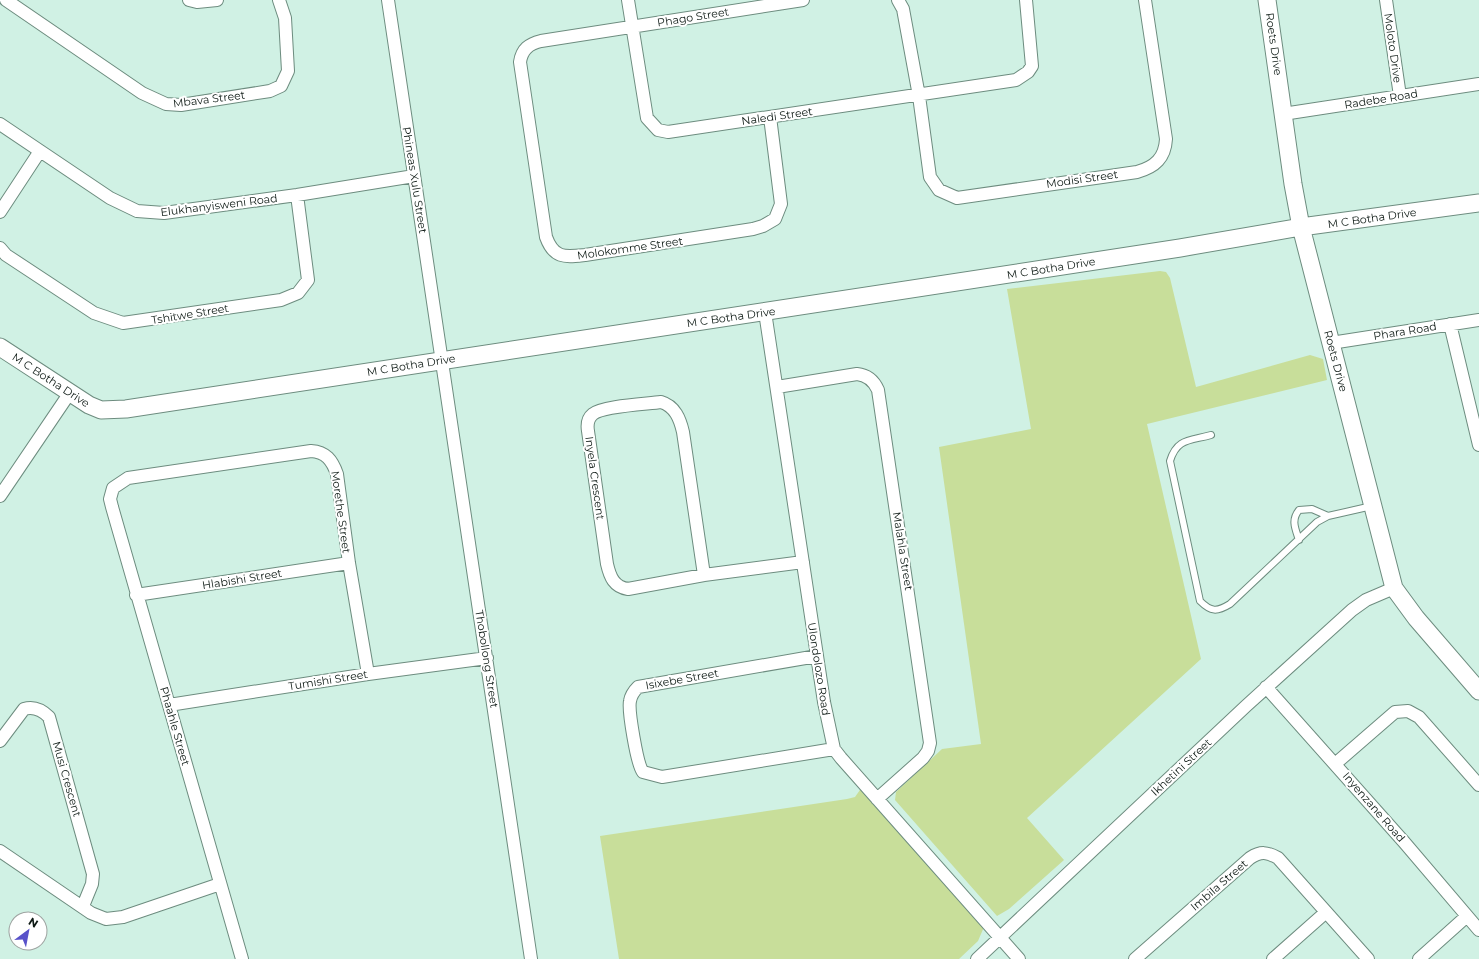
<svg xmlns="http://www.w3.org/2000/svg" width="1479" height="959" viewBox="0 0 1479 959" font-family="Montserrat,sans-serif">
<style>
.green{fill:#c8de9a}
.lines{fill:none;stroke-linecap:round;stroke-linejoin:round}
.lane-casing{stroke:#6d8c7f;stroke-width:8}
.street-casing{stroke:#6d8c7f;stroke-width:14}
.secondary-casing{stroke:#6d8c7f;stroke-width:19}
.lane{stroke:#fff;stroke-width:6}
.street{stroke:#fff;stroke-width:12}
.secondary{stroke:#fff;stroke-width:17}
.labels{text-anchor:middle;stroke-width:4;stroke-linejoin:round;paint-order:stroke}
.street-label{font-size:11px;fill:#0c1813;stroke:#fff}
</style>
<rect width="100%" height="100%" fill="#d0f1e4"/>
<path class="green" d="M1160 271 1166 272 1170 278 1196 387 1310 355 1323 359 1327 380 1147 424 1201 659 1027 818 1064 860 1009 909 997 916 895 800 896 792 942 749 981 744 939 447 1031 429 1007 289Z
M862 787 984 927 978 941 959 959H619L600 836 847 799 855 797Z"/>
<g class="lines">
<defs>
<path id="lane" d="M1211 435C1190 441 1177 438 1170 461L1200 601C1211 612 1217 612 1230 604L1317 522 1328 516 1372 506
M1299 540C1295 528 1291 520 1299 510L1312 509 1328 516"/>
<path id="street" d="M6 0 142 93 166 104 181 105 270 91 281 86 288 71 285 18 279 0
M189 0 197 2 217 0
M388 0 531 959
M628 0 647 118 658 130 668 132 1016 80 1028 72 1032 66 1026 0
M898 0 903 9 919 96 930 177 939 190 957 198 1137 172C1155 167 1165 158 1166 139L1145 0
M1386 0 1400 96
M1283 114 1479 84
M770 117 781 204 775 219 763 226 753 229 585 255C565 257 554 259 546 237L520 62C522 49 529 44 541 41L803 0
M0 124 110 198 137 211 164 213 297 195 414 176
M0 212 40 151
M0 248 6 255 94 313 123 323 281 300 298 293 308 280 297 195
M765 312 824 702 834 749 841 758 1019 959
M1450 324 1479 445
M1331 343 1479 320
M777 387 857 374C867 375 874 381 878 390L930 743 928 751 923 758 877 799
M0 496 69 394
M704 575 683 432C680 419 675 406 661 402 647 404 602 406 593 414 588 418 587 425 588 431L607 564C610 577 614 587 628 589L704 575 803 562
M136 595 349 563
M817 656 638 687C634 691 631 695 630 701 628 710 637 765 643 772L662 777 834 749
M1266 687 1404 842 1479 930
M169 705 368 674 487 658
M0 741 24 709C34 706 42 710 49 717L93 874 92 884 83 906
M1335 764 1395 712 1408 711 1419 717 1479 785
M0 851 91 913 106 919 123 917 220 884
M242 959 112 507 110 499 113 488 128 478 311 451C326 452 332 460 337 474L349 563 368 674
M977 959 1246 706 1352 610 1366 600 1394 588
M1135 959 1250 858C1261 851 1267 852 1278 858L1368 959
M1273 959 1325 913
M1419 959 1467 916"/>
<path id="secondary" d="M1267 0 1293 184 1301 227 1394 588 1416 618 1479 691
M0 347 89 405 101 410 126 409 1180 248 1301 227 1479 203"/>
</defs>
<use href="#lane" class="lane-casing"/>
<use href="#street" class="street-casing"/>
<use href="#secondary" class="secondary-casing"/>
<use href="#lane" class="lane"/>
<use href="#street" class="street"/>
<use href="#secondary" class="secondary"/>
</g>
<g class="labels">
<g class="street-label">
<text transform="translate(693 17) rotate(-9)" y="4">Phago Street</text>
<text transform="translate(1274 44) rotate(82)" y="4">Roets Drive</text>
<text transform="translate(1393 48) rotate(82)" y="4">Moloto Drive</text>
<text transform="translate(209 99) rotate(-7)" y="4">Mbava Street</text>
<text transform="translate(1381 99) rotate(-9)" y="4">Radebe Road</text>
<text transform="translate(777 116) rotate(-8)" y="4">Naledi Street</text>
<text transform="translate(1082 179) rotate(-8)" y="4">Modisi Street</text>
<text transform="translate(415 180) rotate(81)" y="4">Phineas Xulu Street</text>
<text transform="translate(219 205) rotate(-7)" y="4">Elukhanyisweni Road</text>
<text transform="translate(1372 218) rotate(-8)" y="4">M C Botha Drive</text>
<text transform="translate(630 248) rotate(-8)" y="4">Molokomme Street</text>
<text transform="translate(1051 268) rotate(-9)" y="4">M C Botha Drive</text>
<text transform="translate(190 314) rotate(-9)" y="4">Tshitwe Street</text>
<text transform="translate(731 317) rotate(-8)" y="4">M C Botha Drive</text>
<text transform="translate(1405 331) rotate(-9)" y="4">Phara Road</text>
<text transform="translate(1336 361) rotate(75)" y="4">Roets Drive</text>
<text transform="translate(411 365) rotate(-9)" y="4">M C Botha Drive</text>
<text transform="translate(51 380) rotate(33)" y="4">M C Botha Drive</text>
<text transform="translate(595 478) rotate(82)" y="4">Inyela Crescent</text>
<text transform="translate(341 512) rotate(82)" y="4">Morethe Street</text>
<text transform="translate(903 551) rotate(81)" y="4">Malahla Street</text>
<text transform="translate(242 579) rotate(-9)" y="4">Hlabishi Street</text>
<text transform="translate(487 659) rotate(81)" y="4">Thobollong Street</text>
<text transform="translate(819 669) rotate(81)" y="4">Ulondolozo Road</text>
<text transform="translate(682 679) rotate(-10)" y="4">Isixebe Street</text>
<text transform="translate(328 680) rotate(-9)" y="4">Tumishi Street</text>
<text transform="translate(175 726) rotate(74)" y="4">Phaahle Street</text>
<text transform="translate(1181 767) rotate(-43)" y="4">Ikhetini Street</text>
<text transform="translate(67 779) rotate(74)" y="4">Musi Crescent</text>
<text transform="translate(1374 807) rotate(49)" y="4">Inyenzane Road</text>
<text transform="translate(1219 885) rotate(-41)" y="4">Imbila Street</text>
</g>
</g>
<g transform="translate(28 931) rotate(32)"><circle r="19" fill="#ffffff" stroke="#9ea3a1"/>
<path d="M0-3L7 15L0 10L-7 15Z" fill="#5952ca"/>
<text y="-6" font-size="11" font-weight="bold" text-anchor="middle" fill="#0c1813">N</text>
</g>
</svg>
